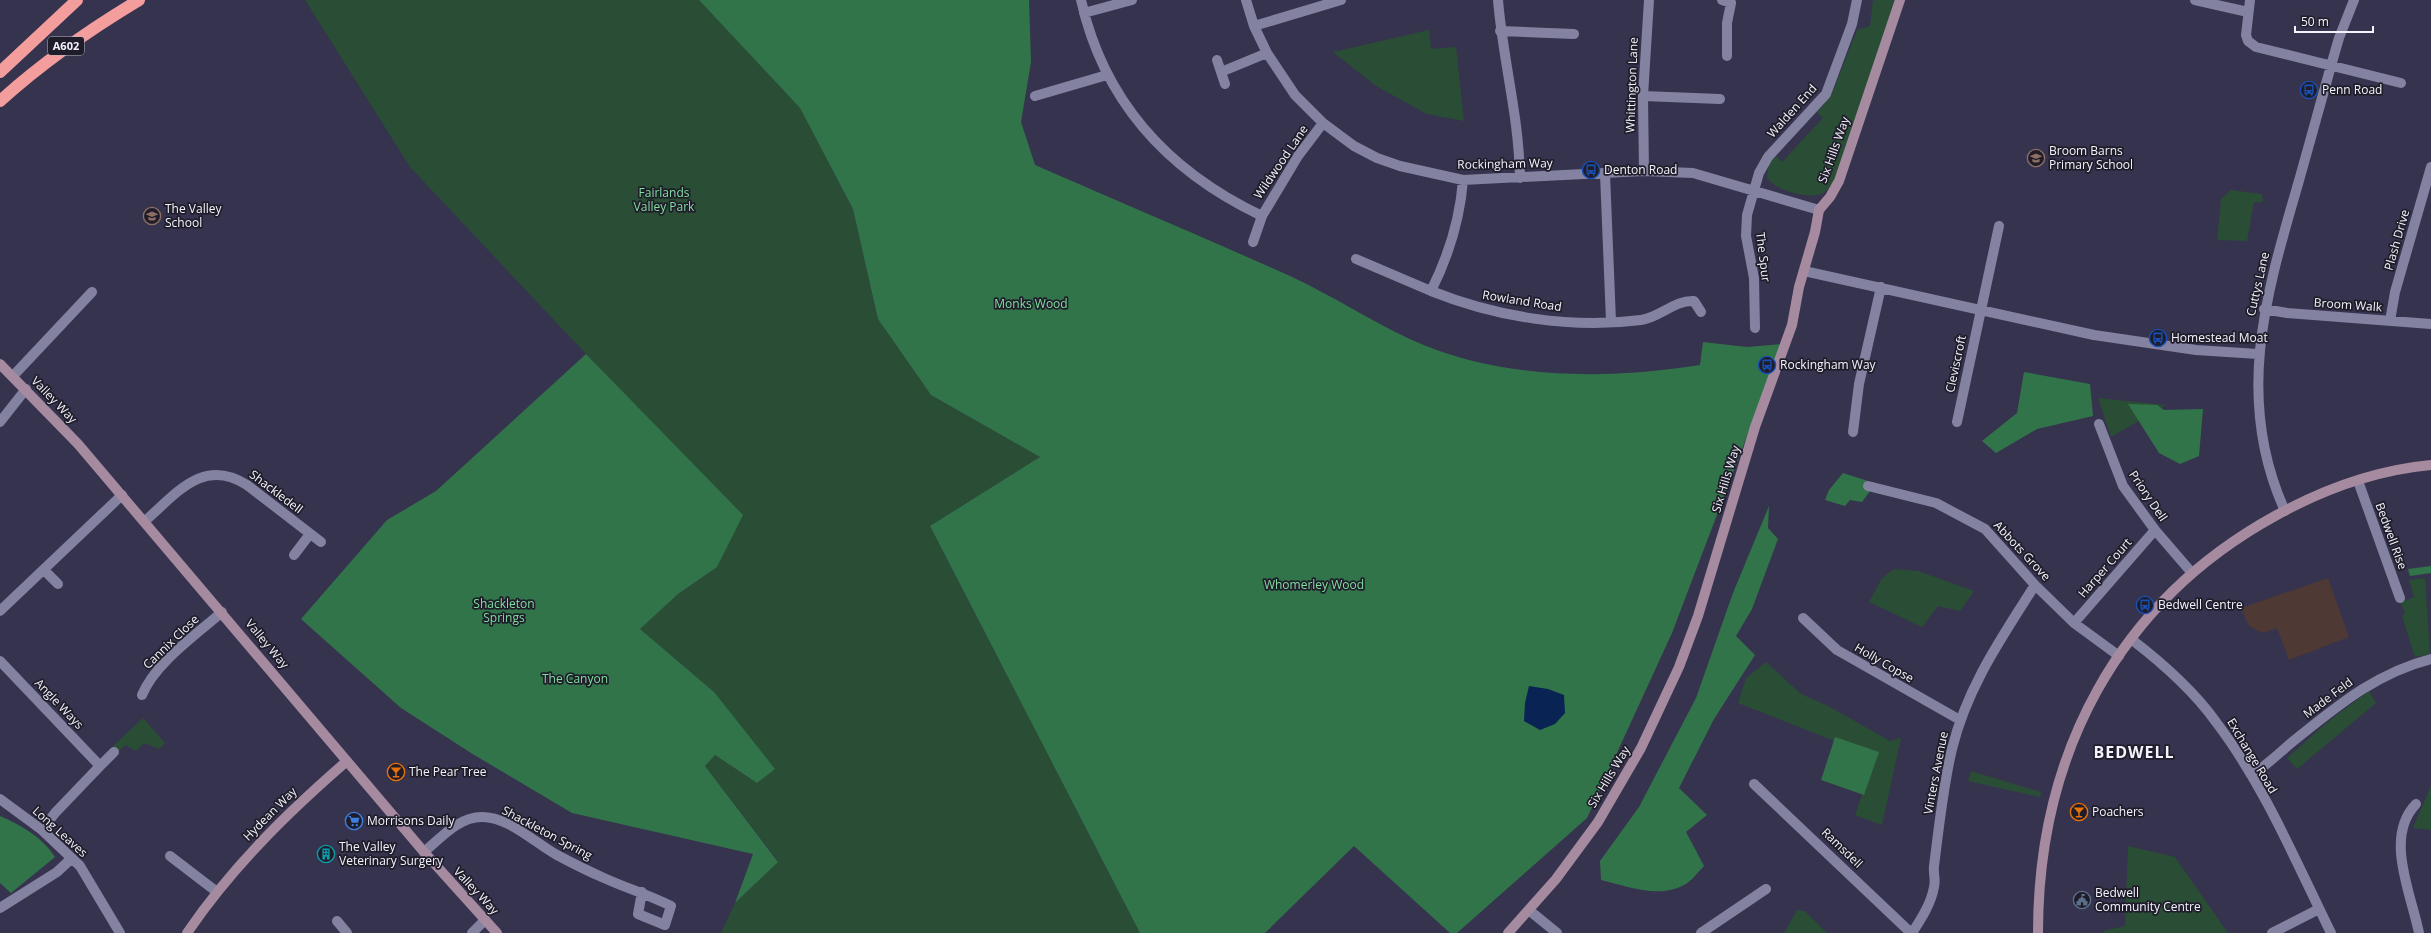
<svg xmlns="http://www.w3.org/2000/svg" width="2431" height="933" viewBox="0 0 2431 933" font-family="'Open Sans',sans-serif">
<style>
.industrial{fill:#4e3935}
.green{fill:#2a4e35}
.forest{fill:#32744a}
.water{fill:#082354}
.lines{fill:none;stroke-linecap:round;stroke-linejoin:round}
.street{stroke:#8482a1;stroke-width:10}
.secondary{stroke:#a68aa0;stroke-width:10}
.highway{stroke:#f49d9d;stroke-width:12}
.labels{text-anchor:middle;stroke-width:3.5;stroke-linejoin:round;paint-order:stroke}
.shield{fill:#1e1d29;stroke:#b4b3bd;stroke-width:1}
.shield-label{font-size:11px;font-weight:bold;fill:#f4f3fd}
.street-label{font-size:12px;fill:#f4f3fd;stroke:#1e1d29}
.poi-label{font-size:12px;fill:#f4f3fd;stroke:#1e1d29;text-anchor:start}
.park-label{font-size:12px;fill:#82dea0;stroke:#1e1d29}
.district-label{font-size:16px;font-weight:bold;letter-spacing:1px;fill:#f4f3fd;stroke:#1e1d29}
</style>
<rect width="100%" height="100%" fill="#36334e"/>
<path class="industrial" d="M2328 578 2349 637 2289 660 2277 628 2263 633 2249 626 2241 608Z"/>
<path class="green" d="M305 0H699L800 108 853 209 878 319 931 395 1040 457 930 526 1140 933H721L735 903 778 861 705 766 715 755 757 783 714 692 640 629 678 594 717 567 742 515 586 354 410 167Z
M1873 0H1895L1836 178C1832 184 1828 191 1821 194 1806 199 1775 190 1767 178L1769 164 1776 156 1782 162 1823 118 1817 112 1831 96 1857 30 1870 26Z
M1429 30 1431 49 1456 47 1464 121 1427 114 1376 86 1333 52Z
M2231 190 2262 194 2263 202H2254L2247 241 2217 240 2221 199Z
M2098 398 2166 405 2111 437Z
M1894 569 1918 571 1974 591 1960 611 1938 606 1922 627 1869 602 1882 578Z
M2425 578 2430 654 2415 657 2402 616 2405 614 2401 602 2414 597 2409 580Z
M1766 662 1801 694 1828 706 1890 741 1901 738 1882 825 1855 815 1875 757 1738 703 1746 678Z
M2369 691 2376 703 2297 769 2287 758 2330 720Z
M143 718 165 743 159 749 144 743 136 751 125 745 118 752 113 746Z
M1971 771 2041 792 2040 797 1968 781Z
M2431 786V830L2413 828Z
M2128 846 2175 857 2228 933H2104L2103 931 2125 926Z
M1797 910 1805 911 1827 933H1784Z"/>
<path class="forest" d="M699 0H1029L1031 62 1021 122 1035 165C1120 202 1205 238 1290 276 1336 297 1379 327 1426 346 1511 380 1611 379 1700 365L1703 342 1747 347 1782 344 1672 633 1587 818 1457 933H1450L1354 846 1265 933H1140L930 526 1040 457 931 395 878 319 853 209 800 108Z
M586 354 743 515 717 567 678 594 640 629 714 692 775 769 757 783 715 755 705 766 778 862 735 903 753 854 572 813 471 753 401 708 301 619 387 520 436 491Z
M2024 372 2090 384 2093 416 2037 429 1996 453 1982 441 2017 413Z
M2128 404 2157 405 2164 410 2203 409 2199 456 2180 464 2159 453Z
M1843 473 1868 481 1870 491 1862 502 1850 500 1845 506 1825 500 1829 490Z
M1769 506 1768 528 1778 539 1752 609 1736 636 1755 655 1714 719 1679 788 1707 815 1686 832 1704 866C1698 872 1691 882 1684 885 1658 899 1627 886 1601 880L1600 861 1639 807 1696 698 1733 593Z
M2431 566V573L2410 576 2408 569Z
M1835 737 1879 752 1864 795 1821 780Z
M0 816C21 825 42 837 55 857L11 893 0 883Z"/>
<path class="water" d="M1529 686 1548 689 1564 695 1565 713 1555 724 1540 730 1524 721 1525 703Z"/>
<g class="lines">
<path class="street" d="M1081 0C1104 102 1169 172 1262 216L1298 156 1323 123
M1246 0 1254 26 1267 53 1295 95 1323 123 1354 146 1377 158 1400 166 1463 180 1644 171 1693 173 1819 210
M1498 0C1503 61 1519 116 1520 178
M1722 0 1731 3 1727 23V56
M2195 0 2248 12
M2250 0 2246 35 2248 41 2256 47 2401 83
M1084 13 1132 0
M1254 26 1341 0
M1500 31 1574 34
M1217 60 1225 84
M1221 72 1267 53
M1035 96 1107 75
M1643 96 1720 99
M1644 171 1643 96 1649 0
M1605 174 1611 321
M1253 242 1262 216
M1356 259 1431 291C1449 255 1460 220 1463 180
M1804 271 2094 335 2196 350 2258 354
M1431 291C1496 317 1571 329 1641 320 1661 317 1674 300 1694 301L1701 312
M2264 309 2287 313 2431 324
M2390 321 2395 292 2431 167
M1755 328 1754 278 1746 236 1747 215 1759 173 1768 157 1826 94 1852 24 1857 0
M13 376 92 292
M0 422 26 389
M1957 422 1999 226
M2099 424 2123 486 2155 530 2192 573
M1853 432 1859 384 1881 287
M2358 481 2400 598
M1868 486 1936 503 1985 529 2035 585 2074 623 2119 656
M2285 511C2234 399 2266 294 2298 184 2312 135 2325 86 2339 38L2354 0
M145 521C177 493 203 457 247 485L321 542
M294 555 310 534
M44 570 58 584
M0 611 122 495
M1803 618 1837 650 1960 720
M2074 623 2155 530
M2131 639C2161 662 2194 691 2216 722 2264 785 2296 862 2331 933
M0 661 100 766 55 813 42 830
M142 695C155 663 196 635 222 612
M100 766 114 752
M2251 775C2266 766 2278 754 2291 743 2335 708 2375 673 2431 659
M1754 784 1911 933
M0 799 42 830 80 866 120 933
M2416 804C2384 837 2411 893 2419 933
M424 852C441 838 458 817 482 817 509 817 535 843 557 855 572 863 588 871 604 878 626 888 649 895 671 906L665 925 638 914 642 892
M170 856 217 892
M0 908 57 872 72 858
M1530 911 1557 933
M337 921 347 933
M472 933 485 920
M1701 933 1766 889
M1912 933C1921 919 1931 904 1934 887 1936 880 1933 873 1934 866 1939 827 1943 787 1952 749 1967 687 2002 637 2035 585
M2272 933 2319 909"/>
<path class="secondary" d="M0 364 78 444 424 852 497 933
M187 933C232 867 287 813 347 761
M1508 933 1556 879 1598 822 1641 748 1679 667 1698 616 1755 427 1792 325 1799 287 1815 232 1819 210 1830 197 1839 181 1900 0
M2038 933C2038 755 2117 603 2275 516 2322 490 2377 470 2431 465"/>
<path class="highway" d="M0 72 77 0
M0 101C43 62 89 30 139 0"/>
</g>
<defs>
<symbol id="bus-ring" viewBox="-11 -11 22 22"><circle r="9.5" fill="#1e1d29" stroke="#1a4fb4" stroke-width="1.5"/><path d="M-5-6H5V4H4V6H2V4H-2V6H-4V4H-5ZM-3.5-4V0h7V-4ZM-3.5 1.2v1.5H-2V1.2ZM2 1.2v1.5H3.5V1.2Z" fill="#1a4fb4"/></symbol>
<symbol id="school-ring" viewBox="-11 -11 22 22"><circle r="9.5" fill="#1e1d29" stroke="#8d6e63" stroke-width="1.5"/><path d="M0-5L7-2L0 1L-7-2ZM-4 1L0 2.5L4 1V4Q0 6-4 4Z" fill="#8d6e63"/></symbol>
<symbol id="bar-ring" viewBox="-11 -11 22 22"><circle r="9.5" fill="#1e1d29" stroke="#e8710a" stroke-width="1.5"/><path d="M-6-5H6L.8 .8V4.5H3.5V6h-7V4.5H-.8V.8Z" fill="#e8710a"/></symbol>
<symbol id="supermarket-ring" viewBox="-11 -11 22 22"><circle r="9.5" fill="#1e1d29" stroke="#3f7fe0" stroke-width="1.5"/><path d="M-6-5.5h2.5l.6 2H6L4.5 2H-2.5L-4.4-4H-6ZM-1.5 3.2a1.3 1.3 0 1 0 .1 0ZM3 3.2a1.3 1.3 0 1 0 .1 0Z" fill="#3f7fe0"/></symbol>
<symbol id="building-ring" viewBox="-11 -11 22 22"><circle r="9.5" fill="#1e1d29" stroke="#0f9aa8" stroke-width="1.5"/><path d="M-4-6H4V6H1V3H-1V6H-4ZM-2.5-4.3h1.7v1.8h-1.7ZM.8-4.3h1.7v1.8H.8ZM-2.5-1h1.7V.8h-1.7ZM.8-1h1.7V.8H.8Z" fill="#0f9aa8"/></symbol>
<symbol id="civic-ring" viewBox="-11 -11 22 22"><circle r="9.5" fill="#1e1d29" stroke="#5c6f8a" stroke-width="1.5"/><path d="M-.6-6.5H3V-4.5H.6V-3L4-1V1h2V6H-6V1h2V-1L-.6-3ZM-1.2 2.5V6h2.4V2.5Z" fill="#5c6f8a"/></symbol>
</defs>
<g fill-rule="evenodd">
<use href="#bus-ring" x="2299" y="80" width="20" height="20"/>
<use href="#school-ring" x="2026" y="148" width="20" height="20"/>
<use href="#bus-ring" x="1581" y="160" width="20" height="20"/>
<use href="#school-ring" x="142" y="206" width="20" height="20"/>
<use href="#bus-ring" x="2148" y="328" width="20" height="20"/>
<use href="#bus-ring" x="1757" y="355" width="20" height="20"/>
<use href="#bus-ring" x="2135" y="595" width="20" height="20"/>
<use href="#bar-ring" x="386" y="762" width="20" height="20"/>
<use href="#bar-ring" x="2069" y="802" width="20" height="20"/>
<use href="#supermarket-ring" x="344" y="811" width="20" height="20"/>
<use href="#building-ring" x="316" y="844" width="20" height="20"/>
<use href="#civic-ring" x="2072" y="890" width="20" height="20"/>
</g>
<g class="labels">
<rect class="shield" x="48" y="37" width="36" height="18" rx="3"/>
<g class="shield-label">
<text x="66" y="50">A602</text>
</g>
<g class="street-label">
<text transform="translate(1632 85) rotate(-88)" y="4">Whittington Lane</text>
<text transform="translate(1792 111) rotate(-48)" y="4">Walden End</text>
<text transform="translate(1834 150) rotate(-70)" y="4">Six Hills Way</text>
<text transform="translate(1281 162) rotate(-56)" y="4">Wildwood Lane</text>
<text transform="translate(1505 164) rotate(-1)" y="4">Rockingham Way</text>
<text transform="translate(2397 240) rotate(-74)" y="4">Plash Drive</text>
<text transform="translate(1763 257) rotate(83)" y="4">The Spur</text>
<text transform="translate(2258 284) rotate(-77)" y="4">Cuttys Lane</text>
<text transform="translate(1522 301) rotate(9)" y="4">Rowland Road</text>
<text transform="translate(2348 305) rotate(4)" y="4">Broom Walk</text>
<text transform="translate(1956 364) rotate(-78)" y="4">Cleviscroft</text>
<text transform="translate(54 400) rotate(46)" y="4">Valley Way</text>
<text transform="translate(1726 479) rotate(-73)" y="4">Six Hills Way</text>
<text transform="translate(276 492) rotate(37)" y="4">Shackledell</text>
<text transform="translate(2148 496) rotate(56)" y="4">Priory Dell</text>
<text transform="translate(2391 536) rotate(70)" y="4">Bedwell Rise</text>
<text transform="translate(2022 551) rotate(47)" y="4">Abbots Grove</text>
<text transform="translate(2105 568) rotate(-49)" y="4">Harper Court</text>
<text transform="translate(171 642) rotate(-44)" y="4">Cannix Close</text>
<text transform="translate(267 644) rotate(50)" y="4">Valley Way</text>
<text transform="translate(1884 663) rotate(30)" y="4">Holly Copse</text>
<text transform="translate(2328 698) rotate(-37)" y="4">Made Feld</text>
<text transform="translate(59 704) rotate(46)" y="4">Angle Ways</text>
<text transform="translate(2252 756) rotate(59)" y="4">Exchange Road</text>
<text transform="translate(1936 773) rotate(-79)" y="4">Vinters Avenue</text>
<text transform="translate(1609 777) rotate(-59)" y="4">Six Hills Way</text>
<text transform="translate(270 814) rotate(-45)" y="4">Hydean Way</text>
<text transform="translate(60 832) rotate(42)" y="4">Long Leaves</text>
<text transform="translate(547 833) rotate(28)" y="4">Shackleton Spring</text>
<text transform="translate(1842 848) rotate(44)" y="4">Ramsdell</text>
<text transform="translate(476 891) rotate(47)" y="4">Valley Way</text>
</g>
<g class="poi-label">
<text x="2322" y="94">Penn Road</text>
<text x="2049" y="155">Broom Barns<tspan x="2049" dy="14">Primary School</tspan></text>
<text x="1604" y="174">Denton Road</text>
<text x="165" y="213">The Valley<tspan x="165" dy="14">School</tspan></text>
<text x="2171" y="342">Homestead Moat</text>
<text x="1780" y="369">Rockingham Way</text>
<text x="2158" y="609">Bedwell Centre</text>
<text x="409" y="776">The Pear Tree</text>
<text x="2092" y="816">Poachers</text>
<text x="367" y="825">Morrisons Daily</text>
<text x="339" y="851">The Valley<tspan x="339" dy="14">Veterinary Surgery</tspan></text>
<text x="2095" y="897">Bedwell<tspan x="2095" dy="14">Community Centre</tspan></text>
</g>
<g class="park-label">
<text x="664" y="197">Fairlands<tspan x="664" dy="14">Valley Park</tspan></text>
<text x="1031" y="308">Monks Wood</text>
<text x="1314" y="589">Whomerley Wood</text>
<text x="504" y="608">Shackleton<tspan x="504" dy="14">Springs</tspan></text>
<text x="575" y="683">The Canyon</text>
</g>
<g class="district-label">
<text x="2134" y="758">BEDWELL</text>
</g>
</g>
<path d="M2295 26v6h78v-6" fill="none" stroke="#f4f3fd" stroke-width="2"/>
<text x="2301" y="26" font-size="12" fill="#f4f3fd" stroke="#1e1d29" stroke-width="3" paint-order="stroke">50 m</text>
</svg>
